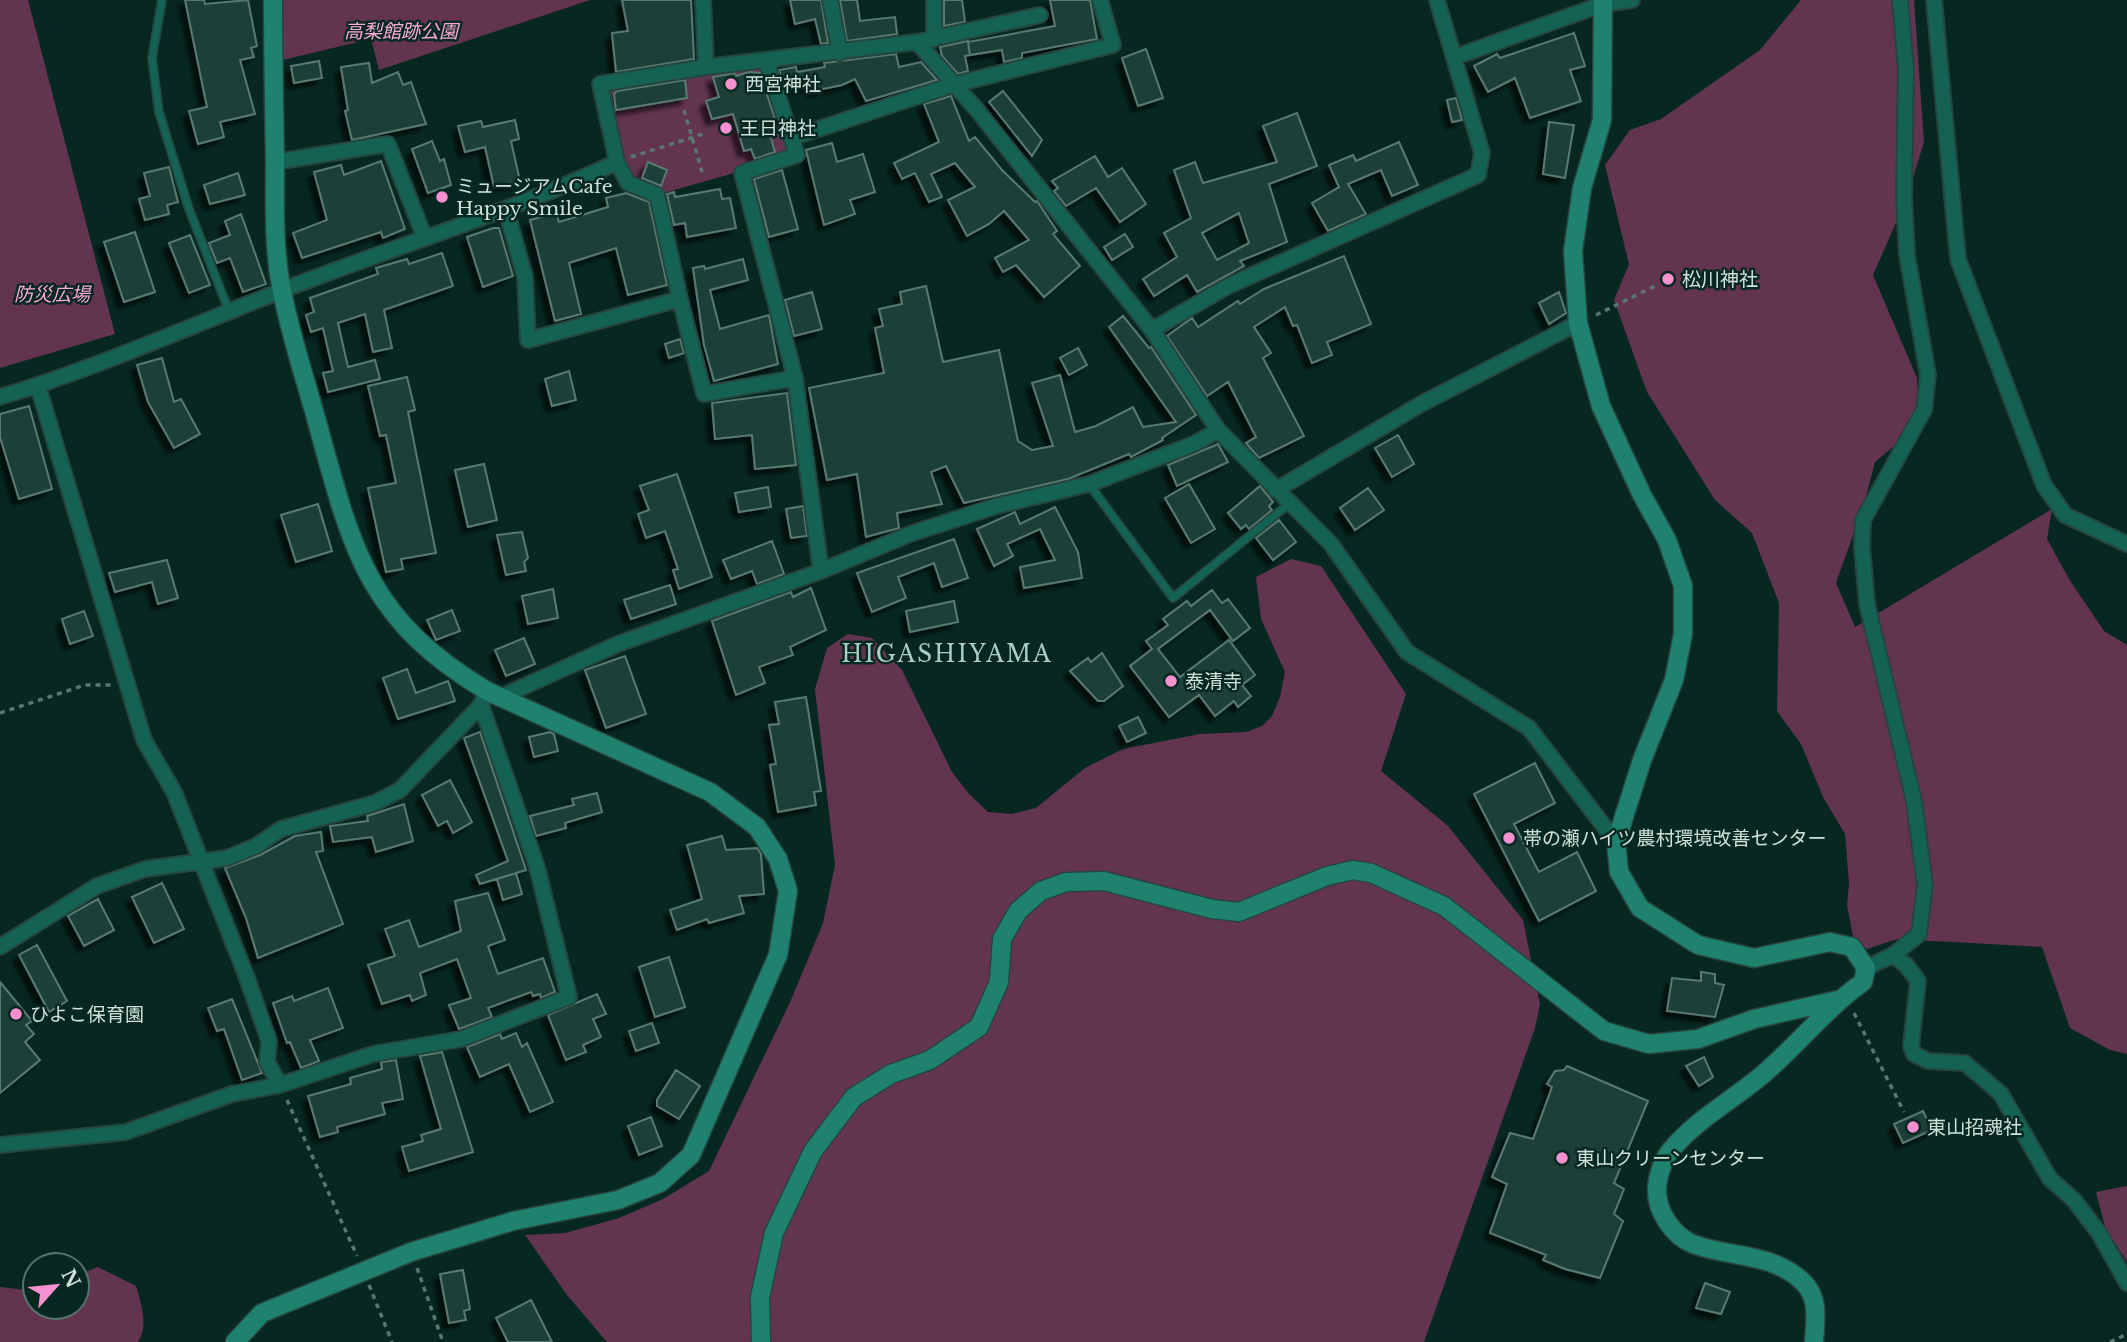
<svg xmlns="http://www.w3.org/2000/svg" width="2127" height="1342" viewBox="0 0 2127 1342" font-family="'Libre Baskerville','Noto Sans JP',serif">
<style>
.green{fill:#623450}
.building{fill:#1c4138;stroke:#597a71;stroke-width:2;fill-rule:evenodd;filter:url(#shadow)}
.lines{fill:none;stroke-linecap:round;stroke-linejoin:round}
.lane-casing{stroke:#27453f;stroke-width:10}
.street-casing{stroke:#27453f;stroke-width:18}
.secondary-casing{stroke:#27453f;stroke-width:21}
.path{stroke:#5b766f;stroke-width:3.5;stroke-dasharray:5 5;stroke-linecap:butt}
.lane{stroke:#136253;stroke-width:7}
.street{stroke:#136253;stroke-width:14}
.secondary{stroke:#1f826f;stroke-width:18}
.poi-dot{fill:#f790ce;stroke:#072821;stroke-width:2.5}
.labels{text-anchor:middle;stroke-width:5;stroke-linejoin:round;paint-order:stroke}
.park-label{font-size:19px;font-style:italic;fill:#fba9d9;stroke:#072821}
.poi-label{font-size:19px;fill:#cee0da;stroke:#072821;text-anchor:start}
.quarter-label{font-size:23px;letter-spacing:2px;fill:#aacdc3;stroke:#072821}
</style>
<defs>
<filter id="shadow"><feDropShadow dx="-6" dy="6" stdDeviation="2" flood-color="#0009"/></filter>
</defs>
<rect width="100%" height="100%" fill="#072821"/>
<path class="green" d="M0 0H28L115 334 0 368Z
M273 0H590L379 70 371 39 274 62Z
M1801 0H1914L1924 142 1906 200 1873 275 1917 378 1918 426 1875 462 1864 504 1836 583 1855 627 2052 509 2047 539 2069 579 2104 631 2127 645V1054L2110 1050 2070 1028 2042 947 1897 939 1867 949 1853 936 1847 905 1849 884 1845 834 1823 797 1801 744 1777 711 1779 603 1752 533 1715 500 1647 392 1614 300 1629 264 1605 165 1630 130 1661 119 1760 50Z
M766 60 797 155 657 195 628 183 600 84Z
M1291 559 1321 566 1406 694 1381 771 1448 826 1523 920 1540 1004 1535 1028 1424 1342H607L567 1295 525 1235 565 1233 619 1218 663 1199 709 1171 791 1000 823 923 835 865 815 689 827 648 848 634 872 638 902 670 952 772 969 794 988 812 1012 814 1036 808 1085 768 1123 749 1200 734 1246 732 1262 726 1272 716 1280 697 1285 672 1261 619 1256 577Z
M2127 1186V1262L2105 1227 2096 1192Z
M98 1267 136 1286C141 1304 149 1325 138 1342H0V1287L35 1291V1307H77V1275Z"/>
<path class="building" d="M185 0H204L205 4 248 0 257 46 251 48 254 57 240 60 255 114 220 122 224 137 198 144 189 111 207 107Z
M622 0H691L694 59 616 72 612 33 628 31Z
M790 0H821L828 43 821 44 815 19 795 24Z
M840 0H857L860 21 895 17 897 34 847 41Z
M944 0H962L965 22 944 26Z
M1050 0H1090L1097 39 1022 53V58L1004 62 1002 50 970 55 968 42 1055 26Z
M1574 33 1585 66 1570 70 1581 101 1530 118 1515 78 1488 92 1474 66 1497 54 1500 58Z
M968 41 970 55 965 56 968 71 958 74 942 56 940 47Z
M1146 49 1163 98 1138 106 1122 58Z
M896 54 899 67 921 62 937 80 866 101 855 79 842 85 813 91 812 85 786 90 779 70 796 67 797 72 825 67 824 63Z
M319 61 322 78 294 83 291 66Z
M369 63 372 83 398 72 403 85 411 82 426 124 352 140 345 111 348 110 341 67Z
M749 72 760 73 776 122 767 125 775 152 755 159 751 149 744 151 733 114 712 119 706 101 719 97 713 77 735 73 736 76Z
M685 80 687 98 616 110 614 94 617 91Z
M1003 91 1042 140 1032 156 989 102Z
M951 96 969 141 975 137 1002 170 1035 202 1037 201 1057 231 1053 234 1080 266 1044 297 1016 265 1003 272 995 258 1029 240 1004 211 989 224 967 236 948 200 975 187 955 163 931 174 942 197 929 202 915 173 902 179 894 163 939 142 924 104Z
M1456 98 1462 120 1452 122 1447 100Z
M1297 113 1317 166 1269 184 1287 242 1240 261 1244 266 1197 292 1187 275 1154 296 1143 279 1177 257 1164 233 1191 218 1174 170 1195 162 1203 183 1277 162 1263 126ZM1239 213 1249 243 1217 260 1202 233Z
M515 120 519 139 511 141 520 181 494 187 485 147 465 152 458 126 481 121 483 127Z
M1549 122 1574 125 1565 178 1543 174Z
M432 141 440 161 444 159 451 185 428 193 412 149Z
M1399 142 1418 185 1392 196 1381 170 1348 184 1366 214 1328 231 1312 203 1339 187 1329 165 1353 155 1356 161Z
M832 143 837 162 863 154 875 192 850 200 855 214 824 225 806 150Z
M1095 156 1108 177 1122 168 1146 204 1120 222 1096 188 1066 206 1054 191 1058 188 1052 181Z
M381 161 405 229 383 238 381 232 302 258 293 233 327 220 314 172 341 165 344 175Z
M648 162 667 170 661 186 642 178Z
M169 167 178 202 167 205 169 214 145 220 139 199 150 196 144 173Z
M782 170 798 229 769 237 754 179Z
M238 173 245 195 210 204 204 185Z
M720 189 722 199 730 198 736 228 687 237 685 223 674 225 667 194 674 192 675 197Z
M626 193 649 202 667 285 628 295 616 248 569 263 581 314 555 321 530 220 556 213 559 222 608 207 606 198Z
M241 214 266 284 243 292 230 258 217 263 209 243 230 235 225 221Z
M493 228H499L513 276 483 287 467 237Z
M135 232 155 292 124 302 104 242Z
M1125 234 1133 247 1112 260 1104 247Z
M190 235 210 285 189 293 169 243Z
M442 253 453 286 384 310 392 348 373 352 365 314 338 323 348 367 375 360 380 379 328 392 323 373 333 371 323 328 311 332 306 315 314 312 310 298 378 274 376 268 407 259 409 264Z
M1344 256 1371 324 1327 342 1332 355 1312 363 1297 325 1293 326 1285 307 1254 327 1271 353 1263 358 1304 436 1259 458 1246 443 1256 437 1228 382 1207 396 1167 336 1192 318 1198 327 1238 301 1240 304 1264 289Z
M743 259 748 280 710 290 720 329 769 315 778 364 714 381 704 345 693 268 704 266 705 269Z
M926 286 943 362 999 350 1018 441 1032 450 1053 446 1032 383 1060 375 1075 432 1096 426 1133 407 1143 427 1176 422 1109 327 1123 316 1149 348 1151 347 1196 415 1162 438 1163 440 1131 457 1129 454 1068 479 964 503 946 466 931 472 942 504 897 513 899 528 866 537 857 474 827 480 809 388 884 373 875 328 883 326 879 309 902 304 900 292Z
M812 292 822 329 794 336 785 300Z
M1559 292 1566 313 1549 324 1539 303Z
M680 339 684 353 669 358 665 344Z
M1078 348 1087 365 1069 375 1060 358Z
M162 358 174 402 181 399 200 434 174 448 148 402 137 365Z
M569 371 576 400 552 406 545 379Z
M407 377 415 410 408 412 436 553 401 559 403 569 386 572 368 488 396 483 386 435 380 436 368 386Z
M787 393 796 465 755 469 752 435 715 439 712 403Z
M29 406 52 489 19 499 0 437V414Z
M1398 435 1414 464 1392 477 1375 448Z
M1218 444 1228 462 1177 486 1168 465Z
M484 464 497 520 468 527 455 470Z
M677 474 712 577 679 589 673 570 678 569 665 531 646 538 638 514 649 510 640 486Z
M1189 484 1215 529 1191 543 1165 498Z
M1260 486 1273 502 1269 506 1272 510 1249 529 1246 525 1241 529 1228 513Z
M768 487 771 507 739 512 735 493Z
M1368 488 1384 510 1355 530 1340 508Z
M318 504 332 551 296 562 281 515Z
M803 506 807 536 791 538 786 509Z
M1055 507 1078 552 1082 578 1024 588 1020 567 1055 560 1040 529 1007 544 1013 556 994 566 977 529 1015 512 1020 524Z
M1279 520 1296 542 1273 560 1256 538Z
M522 532 528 558 524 562 526 571 506 575 497 535Z
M954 539 968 578 942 587 934 563 898 577 906 598 872 612 857 573Z
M772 541 784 574 757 584 752 571 731 579 723 560Z
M167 560 178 598 158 604 152 582 115 592 109 573Z
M670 585 676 604 631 619 624 600Z
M811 588 826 630 790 647 793 655 759 667 765 683 736 695 712 621 791 592 793 597Z
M553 589 558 618 528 624 522 596Z
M1212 590 1222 603 1228 599 1250 628 1233 641 1210 610 1158 649 1180 677 1229 640 1255 675 1242 685 1251 696 1238 707 1234 701 1215 716 1199 695 1169 717 1130 666 1152 649 1146 641 1168 625 1163 619 1187 601 1191 606Z
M954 601 958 622 910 632 906 611Z
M452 610 460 631 436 640 427 620Z
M84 611 93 636 70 644 62 619Z
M524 638 535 664 506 676 495 650Z
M1102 653 1123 686 1104 701H1098L1070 671 1088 658 1091 662Z
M625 656 646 714 606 728 585 670Z
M407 669 416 693 448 681 455 701 398 719 383 678Z
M806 697 821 791 814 792 816 805 778 812 770 765 776 764 769 725 779 724 775 702Z
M1138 717 1146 733 1127 742 1119 726Z
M480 732 526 870 480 884 476 875 508 861 464 738Z
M550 732 554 734 558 751 534 757 529 737Z
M1535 763 1555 803 1514 824 1539 872 1577 852 1596 891 1539 921 1474 794Z
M450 780 472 822 453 833 447 821 438 826 422 795Z
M597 793 602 812 565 823 566 828 536 836 530 816 574 805 572 799Z
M404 804 413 841 376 852 372 837 333 842 330 826 368 821 367 816Z
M321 832 323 851 316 852 343 924 258 958 246 918 225 868 260 855 295 836Z
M722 836 726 850 757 848 761 854 764 894 739 896 744 913 709 923 707 919 677 930 670 910 702 899 687 845Z
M516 873 522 894 503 900 497 879Z
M162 883 184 929 154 943 132 897Z
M488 893 505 940 488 946 498 974 543 958 555 992 541 998 540 994 533 996 531 992 488 1008 492 1017 459 1029 449 1005 471 998 457 959 420 973 426 995 412 1001 410 995 382 1004 368 965 395 956 385 929 409 920 419 947 461 931 455 901Z
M98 899 114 930 84 946 68 916Z
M37 945 67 1001 49 1012 19 955Z
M669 957 685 1007 655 1017 639 967Z
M1701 972 1715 974V983L1724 985 1715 1017 1667 1011 1672 978 1701 981Z
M0 982 32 1021 26 1025 34 1034 25 1042 40 1060 0 1093Z
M328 988 343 1028 310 1040 319 1061 301 1068 290 1042 287 1043 273 1003 292 996 294 1001Z
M597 994 606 1014 593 1019 601 1037 583 1045 586 1052 566 1060 548 1015Z
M232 999 262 1073 242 1080 224 1029 217 1031 208 1008Z
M652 1023 659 1043 636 1051 629 1031Z
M516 1033 522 1047 527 1043 553 1102 530 1112 509 1064 480 1077 467 1047 500 1034 502 1039Z
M442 1052 473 1152 409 1171 402 1147 423 1141 421 1135 441 1129 420 1056Z
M1704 1057 1713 1077 1699 1086 1686 1066Z
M396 1060 403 1099 382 1103 385 1114 337 1127 338 1132 320 1137 308 1096 351 1084 350 1078 382 1069 381 1062Z
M1567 1066 1648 1101 1614 1183 1624 1189 1614 1214 1623 1221 1600 1278 1565 1269 1543 1260 1546 1255 1490 1233 1507 1184 1492 1177 1510 1133 1533 1139 1552 1087 1547 1084 1555 1071 1564 1070Z
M676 1070 700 1086 679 1119 657 1106V1100Z
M1923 1111 1932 1130 1903 1143 1894 1124Z
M651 1117 662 1146 639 1155 628 1126Z
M463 1270 470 1309 464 1311 466 1320 449 1323 440 1274Z
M1705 1283 1730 1292 1721 1314 1696 1308Z
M531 1300 552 1342H508L496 1318Z"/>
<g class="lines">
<defs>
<path id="lane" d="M162 0 152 58 159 112 189 209 229 311
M1089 484 1173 598 1290 503"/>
<path id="street" d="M703 0 706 67 917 42 977 110 1152 330 1218 430 1331 544 1407 652 1529 728 1616 842
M830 0 840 53
M1934 0 1958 259 2044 485 2065 515 2127 544
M934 39V0
M917 42 1040 15
M1455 57 1603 4 1632 0
M766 60 797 155 742 173 795 378
M791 138 952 85 1113 45 1100 0
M275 162 388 144 424 236
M617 162 628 183 657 195 680 299
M506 210 525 277 528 340 680 299 704 394 795 378 821 571
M1152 330 1228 286 1478 175 1482 153 1437 0
M38 386 144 740 174 792 247 978 269 1041 267 1062 280 1085 373 1054 461 1039 569 997 537 867 481 705 487 691
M0 397C106 365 206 319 309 280 412 241 518 209 617 162L600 84 706 67
M1276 490 1421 404 1578 323
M503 696 618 644 821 571 910 534 996 506 1089 484 1194 444 1218 430
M0 947 97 886 145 869 227 858 256 846 281 829 375 803 400 790 481 705
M1893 955 1919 934 1925 886 1914 801 1867 604 1862 547 1863 520 1924 410 1928 375 1907 255 1904 197 1906 69 1900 0
M1866 968 1893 955 1906 965 1918 981 1911 1046 1914 1054 1928 1061 1965 1063 2001 1094 2050 1179 2074 1200 2099 1233 2127 1283
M0 1145 126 1132 232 1094 280 1085"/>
<path id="secondary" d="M1603 0 1602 120 1582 188 1573 251 1578 323 1601 406 1642 495 1667 540 1683 586V634L1674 680 1642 760 1616 842 1619 872 1640 908 1698 945 1754 958 1830 942 1852 947 1866 968 1863 982C1825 1009 1797 1046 1761 1076 1731 1101 1697 1119 1671 1150 1663 1159 1657 1178 1657 1189 1656 1211 1673 1236 1693 1244 1730 1258 1772 1252 1803 1282 1820 1298 1815 1321 1814 1342
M235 1342 262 1313 411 1252 513 1221 618 1200 660 1183 691 1155 778 955 788 891 778 859 757 827 710 792 487 691C370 621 353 554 319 429 307 384 291 338 282 291 273 248 275 203 275 159 274 106 273 53 273 0
M761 1342 760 1297 774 1233 813 1151 854 1097 891 1074 930 1060 979 1027 999 982 1002 939 1018 911 1041 891 1066 882 1104 881 1212 909 1239 912 1327 876 1353 870 1371 873 1444 906 1604 1031 1649 1044 1698 1039 1754 1019 1838 1000"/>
</defs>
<use href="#lane" class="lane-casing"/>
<use href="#street" class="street-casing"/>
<use href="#secondary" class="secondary-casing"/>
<path class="path" d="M684 110 702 172
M631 157 706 133
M1596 315 1657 285
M0 713 85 685H111
M1854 1013 1904 1112
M287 1100 357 1256
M417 1268 443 1342
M369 1285 392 1342
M2110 1342 2127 1334"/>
<use href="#lane" class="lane"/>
<use href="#street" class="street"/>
<use href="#secondary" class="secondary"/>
</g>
<g class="poi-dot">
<circle cx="731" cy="84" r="7"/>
<circle cx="726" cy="128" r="7"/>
<circle cx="442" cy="197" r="7"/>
<circle cx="1668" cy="279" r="7"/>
<circle cx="1171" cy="681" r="7"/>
<circle cx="1509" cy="838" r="7"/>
<circle cx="16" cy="1014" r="7"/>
<circle cx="1913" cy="1127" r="7"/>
<circle cx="1562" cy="1158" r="7"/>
</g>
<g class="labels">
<g class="park-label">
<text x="401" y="38">高梨館跡公園</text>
<text x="52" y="301">防災広場</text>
</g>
<g class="poi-label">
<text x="745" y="91">西宮神社</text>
<text x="740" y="135">王日神社</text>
<text x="456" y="193">ミュージアムCafe<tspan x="456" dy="22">Happy Smile</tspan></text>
<text x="1682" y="286">松川神社</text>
<text x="1185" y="688">泰清寺</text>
<text x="1523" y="845">帯の瀬ハイツ農村環境改善センター</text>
<text x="30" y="1021">ひよこ保育園</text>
<text x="1927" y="1134">東山招魂社</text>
<text x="1576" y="1165">東山クリーンセンター</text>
</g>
<g class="quarter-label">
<text x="947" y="662">HIGASHIYAMA</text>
</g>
</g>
<g transform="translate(56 1286) rotate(63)"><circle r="33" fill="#072821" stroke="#57726b" stroke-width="2"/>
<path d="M0-5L12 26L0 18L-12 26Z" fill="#f790ce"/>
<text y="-10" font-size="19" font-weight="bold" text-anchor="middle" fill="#cee0da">N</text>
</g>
</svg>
